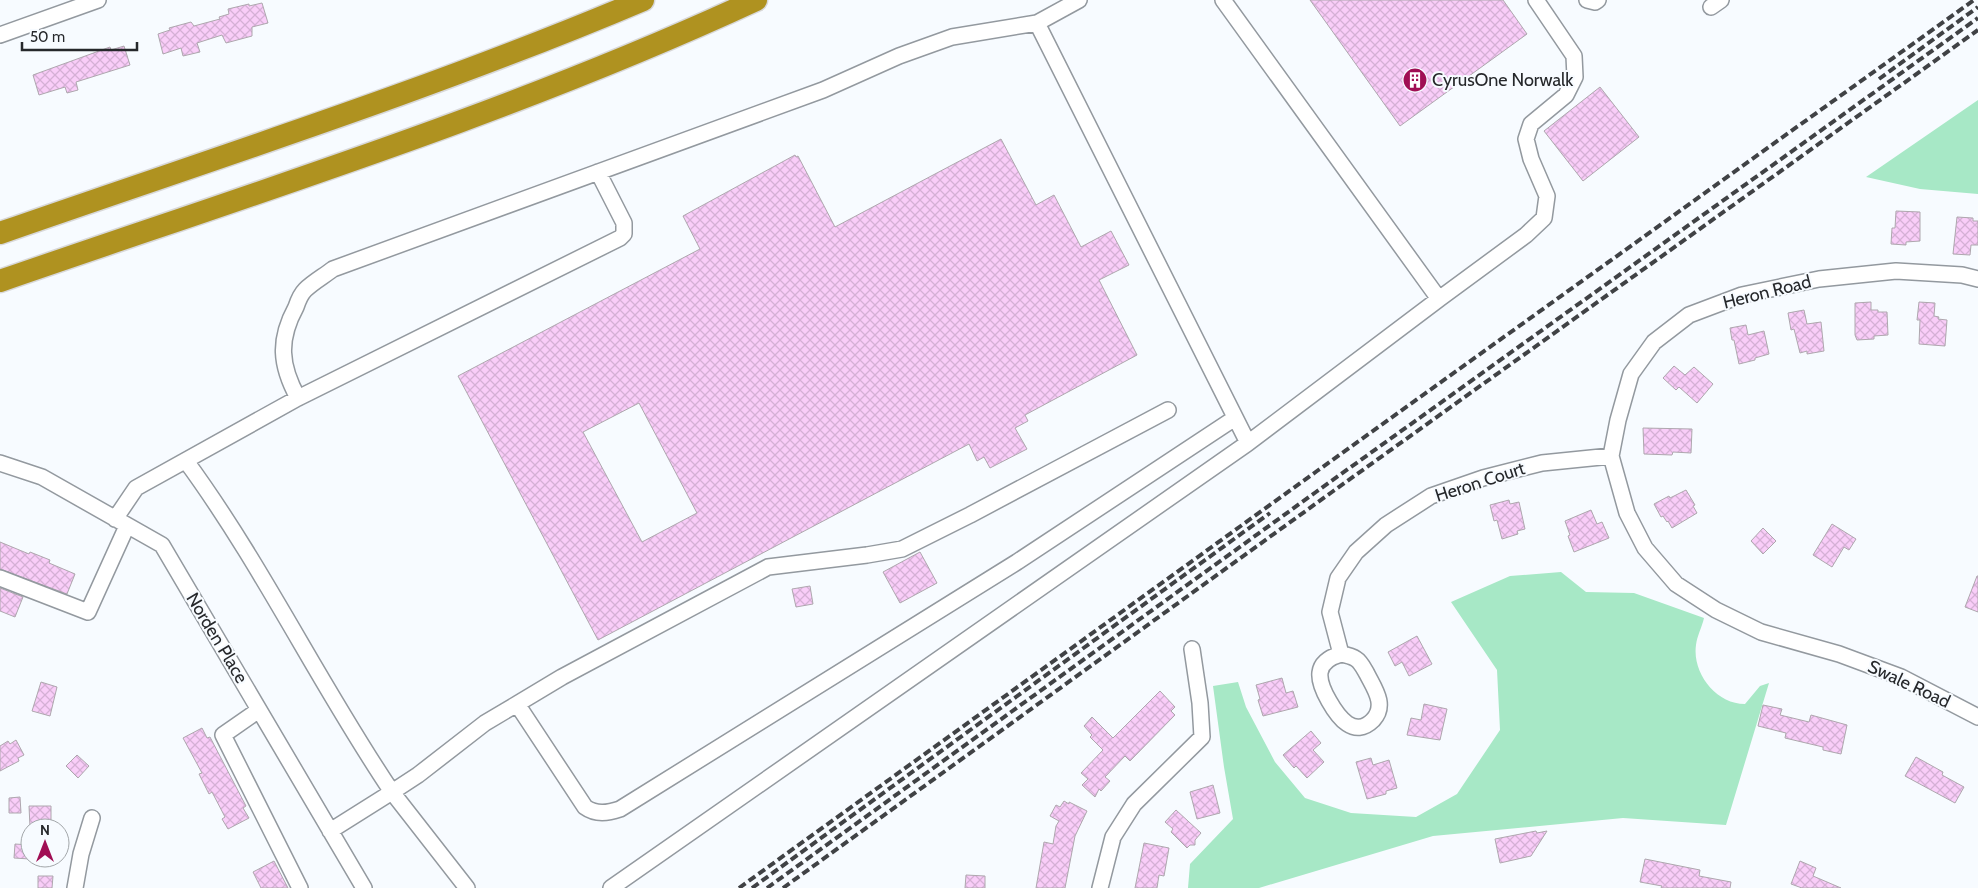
<svg xmlns="http://www.w3.org/2000/svg" width="1978" height="888" viewBox="0 0 1978 888" font-family="Cabin,sans-serif">
<style>
.park{fill:#a7e8c6}
.building{fill:url(#building-cross-hatch);stroke:#aea7ae;fill-rule:evenodd}
.lines{fill:none;stroke-linecap:round;stroke-linejoin:round}
.minor-casing{stroke:#93999f;stroke-width:18}
.highway-casing{stroke:#d8d8d9;stroke-width:25}
.minor{stroke:#fff;stroke-width:15}
.highway{stroke:#af9220;stroke-width:22}
.rail{stroke:#404245;stroke-width:4;stroke-dasharray:8 4;stroke-linecap:butt}
.labels{text-anchor:middle;stroke-width:4;stroke-linejoin:round;paint-order:stroke}
.poi-label{font-size:18px;fill:#26282b;stroke:#f7fbff;text-anchor:start}
.street-label{font-size:18px;fill:#26282b;stroke:#f7fbff}
</style>
<defs>
<pattern id="building-cross-hatch" width="8" height="8" patternUnits="userSpaceOnUse" patternTransform="scale(1.25)"><rect width="8" height="8" fill="#f9cdf8"/><path d="M0 0l8 8M0 8l8-8" fill="none" stroke="#d5b0d5"/></pattern>
</defs>
<rect width="100%" height="100%" fill="#f7fbff"/>
<path class="park" d="M1978 100V194L1920 189 1866 177Z
M1561 572 1586 592 1634 593 1704 618C1702 627 1697 636 1696 645 1692 673 1716 704 1745 704L1760 686 1769 683 1726 825 1623 818 1433 836 1259 888H1188L1190 864 1233 819 1224 767 1213 686 1238 682 1246 707 1275 762 1305 798 1351 813 1416 817 1457 794 1500 730 1497 670 1451 602 1510 576Z"/>
<path class="building" d="M1310 0H1503L1527 34 1400 126Z
M262 3 268 23 252 27V36L226 43 222 35 197 43 200 52 183 56 181 48 163 54 158 34 170 30 169 28 191 22 194 26 220 19 219 17 229 14 228 9 249 4V6Z
M124 46 130 65 76 82 78 90 67 93 65 87 39 95 33 75 110 47 111 50Z
M1600 87 1639 137 1583 181 1544 131Z
M1001 139 1036 205 1054 195 1081 247 1111 231 1129 265 1099 280 1137 355 1025 415 1028 421 1015 428 1027 449 990 468 984 457 977 461 969 444 598 640 458 376 700 249 683 216 795 155 796 157 798 156 835 227ZM639 403 697 513 642 542 583 432Z
M1896 211 1920 212V241L1906 242V245L1891 244 1892 228H1895Z
M1957 217 1973 218V221H1978V245H1971L1970 255 1953 254Z
M1871 302V310H1878V312H1887L1888 335 1874 336V339L1857 340 1855 335V303Z
M1919 302 1935 303 1934 316 1939 317 1938 319 1947 320 1945 346 1919 344 1920 320H1917Z
M1804 310 1807 324 1821 322 1824 351 1807 354V351L1800 353 1794 329 1791 330 1788 313Z
M1746 325 1748 335 1764 331 1769 354 1755 358V360L1739 364 1734 340H1732L1730 328Z
M1674 366 1685 375 1694 367 1713 384 1697 403 1679 387 1676 390 1663 378Z
M1643 428 1692 429 1691 453 1673 452 1672 455 1644 454Z
M1686 490 1695 505 1693 506 1697 513 1672 528 1668 521 1667 522 1663 516 1661 517 1654 504 1669 496 1670 498Z
M1509 500 1510 504 1519 502 1525 529 1517 531 1518 534 1502 539 1497 520 1494 521 1490 505Z
M1591 510 1597 524 1602 522 1609 538 1574 552 1568 536 1570 535 1565 521Z
M1832 524 1856 539 1849 550 1844 547 1832 567 1813 555Z
M1763 528 1776 541 1763 554 1751 541Z
M0 542 29 554 30 552 50 560 49 563 75 574 67 594 0 569Z
M920 552 937 583 900 603 883 572Z
M1977 576H1978V612L1965 607Z
M810 586 813 604 796 607 792 589Z
M0 588 23 597 15 617 0 611Z
M1417 636 1432 664 1409 676 1402 662 1395 666 1388 652Z
M1282 678 1286 693 1293 691 1298 707 1263 716 1258 700 1260 699 1256 685Z
M41 682 57 687 50 716 32 711Z
M1160 691 1175 707 1171 711 1175 715 1130 761 1125 756 1105 777 1110 781 1101 791 1099 789 1095 797 1082 785 1088 779 1081 773 1103 750 1090 737 1092 735 1084 726 1092 717 1113 738Z
M1424 704 1447 709 1440 740 1407 735 1411 718 1421 720Z
M1763 705 1782 709 1780 715 1809 722 1811 715 1847 725 1841 754 1823 750V747L1785 738 1786 733 1758 726Z
M202 728 207 738 210 737 246 806 243 808 249 818 228 829 222 819 225 817 212 792 209 794 199 774 202 773 183 738Z
M1311 731 1321 743 1313 750 1324 762 1307 778 1296 766 1294 768 1283 755Z
M16 740 24 755 18 758 19 761 0 771V746L8 741 10 744Z
M77 755 89 766 78 778 66 766Z
M1916 757 1943 772 1942 775 1964 787 1955 803 1905 776Z
M1371 758 1373 765 1389 760 1397 788 1386 791V794L1367 799 1356 762Z
M1213 785 1220 813 1197 819 1190 792Z
M20 797 21 813H9V798Z
M1064 801 1069 804V802L1087 811 1075 836 1065 888H1036L1044 842 1053 844 1056 826 1059 821 1050 816 1056 805 1060 807Z
M29 806H51V823H47V827H30Z
M1176 810 1201 833 1195 840V845H1190L1187 848 1171 832 1173 829 1165 822Z
M1536 831 1537 833 1547 831 1531 856 1500 863 1495 839Z
M1144 843 1169 848 1164 876 1159 875 1157 888H1135Z
M15 844 30 845V859L14 858Z
M1645 859 1700 870 1699 876 1731 882 1730 888H1661L1662 886 1640 882Z
M274 861 288 888H261L253 872Z
M1800 861 1816 868 1813 876 1841 888H1802L1791 884Z
M966 875 985 876V888H965Z
M38 876H53L52 888H38Z"/>
<g class="lines">
<defs>
<path id="minor" d="M1223 0 1439 299 1526 235 1544 218 1547 196 1531 159 1526 139 1531 124 1566 95 1575 77 1574 56 1536 0
M1587 0 1595 2 1598 0
M1711 7 1721 0
M1037 23 1248 443 1439 299
M0 35 98 0
M1978 279 1962 275 1896 271 1819 279 1742 295 1689 315 1654 342 1631 374 1618 420 1611 456 1627 513 1645 548 1676 584 1716 610 1761 632 1839 654 1901 677 1978 717
M298 398C280 365 278 340 296 307 298 301 301 294 305 290 313 282 324 276 333 269L823 90 899 56 952 37 1037 23 1079 0
M186 461C263 566 319 684 392 792L418 775 485 723 517 704 562 677 768 567 867 555 902 549 970 515 1168 410
M0 463 42 477 162 545 364 888
M115 519 136 488 298 398 620 238 624 234V223L598 172
M0 578 88 612 127 526
M1341 654 1330 612 1338 578 1356 552 1386 525 1431 496 1483 478 1542 463 1611 456
M1341 654C1347 655 1352 656 1356 659 1361 662 1364 669 1367 674 1374 688 1387 705 1373 720 1354 739 1338 717 1329 701 1317 680 1313 662 1341 654Z
M517 704 585 807C596 815 608 813 620 809L1017 562 1235 418
M259 710 223 735 300 888
M330 831 392 792 467 888
M75 888 81 854 92 818
M611 888 1248 443
M1100 888 1113 837 1134 804 1202 737 1200 703 1192 649"/>
<path id="highway" d="M0 233C215 158 433 89 643 0
M0 281C254 193 512 113 756 0"/>
</defs>
<use href="#minor" class="minor-casing"/>
<use href="#highway" class="highway-casing"/>
<use href="#minor" class="minor"/>
<use href="#highway" class="highway"/>
<path class="rail" d="M1879 79 1978 7
M739 888 1317 471 1974 0
M752 888 1270 513
M767 888 1316 492 1978 18
M783 888 1332 492 1978 30"/>
</g>
<defs>
<symbol id="building-disc" viewBox="-11 -11 22 22"><circle r="9.5" fill="#a00e54" stroke="#f7fbff"/><path d="M-4-6H4V6H1V3H-1V6H-4ZM-2.5-4.3h1.7v1.8h-1.7ZM.8-4.3h1.7v1.8H.8ZM-2.5-1h1.7V.8h-1.7ZM.8-1h1.7V.8H.8Z" fill="#fff"/></symbol>
</defs>
<g fill-rule="evenodd">
<use href="#building-disc" x="1401" y="66" width="28" height="28"/>
</g>
<g class="labels">
<g class="poi-label">
<text x="1432" y="86">CyrusOne Norwalk</text>
</g>
<g class="street-label">
<text transform="translate(1767 292) rotate(-14)" y="6">Heron Road</text>
<text transform="translate(1480 482) rotate(-18)" y="6">Heron Court</text>
<text transform="translate(217 638) rotate(59)" y="6">Norden Place</text>
<text transform="translate(1909 684) rotate(25)" y="6">Swale Road</text>
</g>
</g>
<g transform="translate(45 843)"><circle r="24" fill="#f7fbff" stroke="#a3a7aa"/>
<path d="M0-4L9 19L0 12L-9 19Z" fill="#a00e54"/>
<text y="-8" font-size="14" font-weight="bold" text-anchor="middle" fill="#26282b">N</text>
</g>
<path d="M22 42v8h115v-8" fill="none" stroke="#26282b" stroke-width="2.5"/>
<text x="30" y="42" font-size="15" fill="#26282b" stroke="#f7fbff" stroke-width="4" paint-order="stroke">50 m</text>
</svg>
